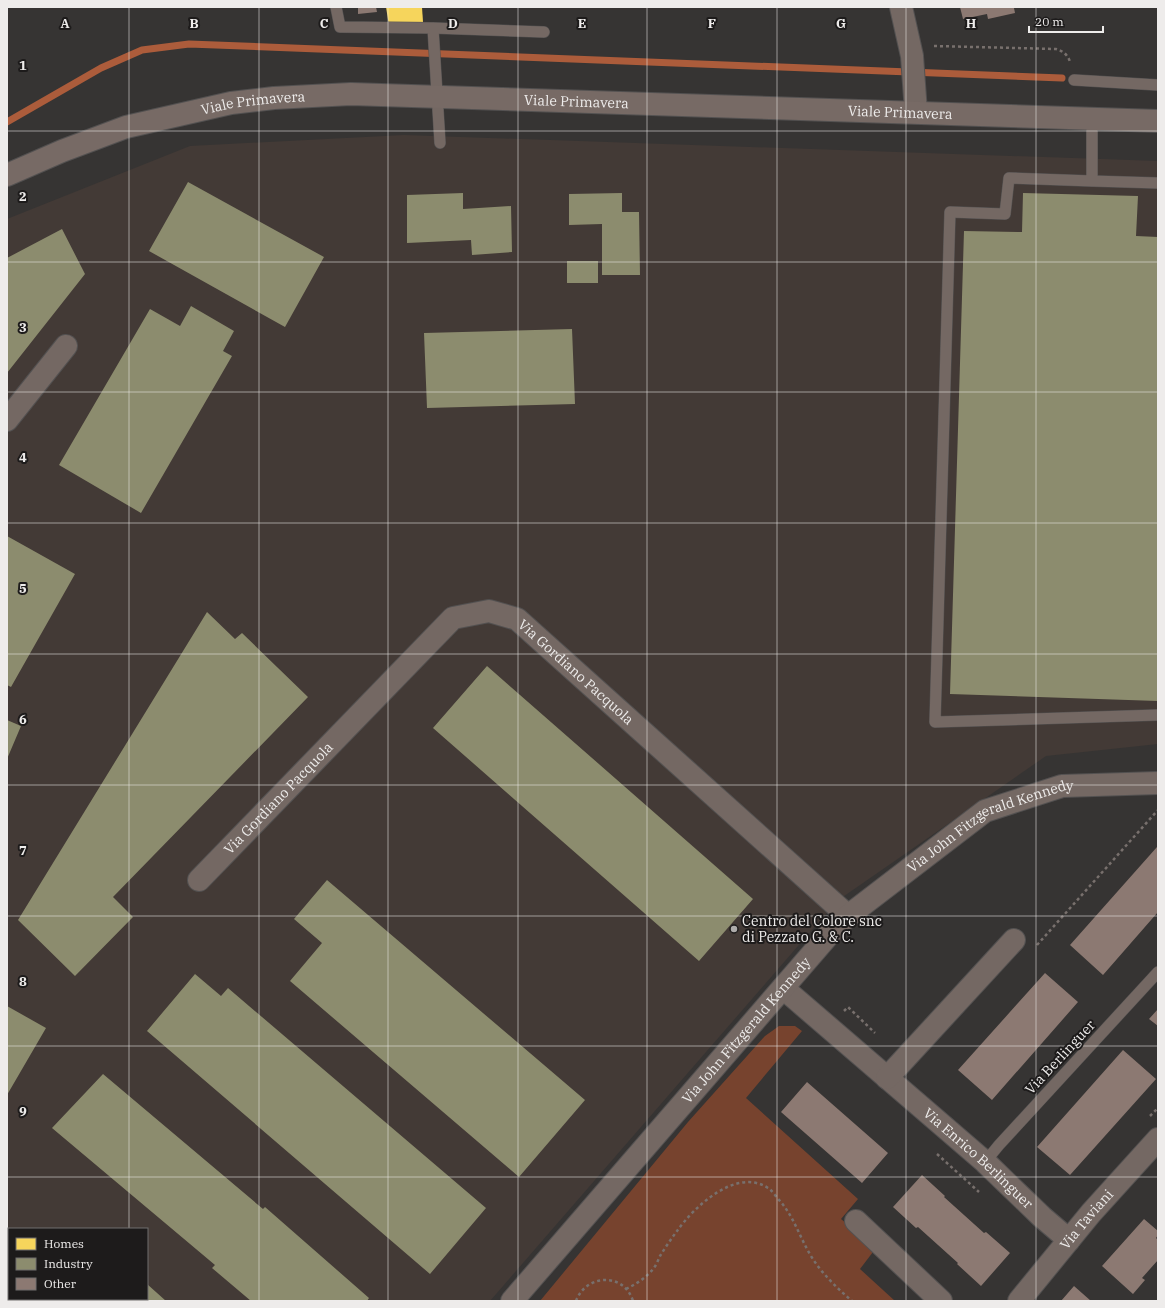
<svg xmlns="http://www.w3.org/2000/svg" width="1165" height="1308" viewBox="0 0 1165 1308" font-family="'IBM Plex Serif',serif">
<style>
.built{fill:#433a36;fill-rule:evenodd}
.green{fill:#77432e}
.homes{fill:#f6d55c}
.industry{fill:#8c8c6e}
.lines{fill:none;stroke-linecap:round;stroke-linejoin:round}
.stream{stroke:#ac5c3b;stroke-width:7}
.building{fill:#8c7972}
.lane-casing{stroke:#535151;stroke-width:12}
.street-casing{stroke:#535151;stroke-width:24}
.secondary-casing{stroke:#535151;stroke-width:24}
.path{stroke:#78706d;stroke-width:2.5;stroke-dasharray:3 3;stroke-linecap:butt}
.lane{stroke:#746863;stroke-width:11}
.street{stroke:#746863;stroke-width:22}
.secondary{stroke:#776a65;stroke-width:22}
.grid{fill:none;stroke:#eeeceb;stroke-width:1;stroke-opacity:0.55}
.poi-dot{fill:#aeacab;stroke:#1d1b1b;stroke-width:1.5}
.labels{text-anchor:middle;stroke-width:4;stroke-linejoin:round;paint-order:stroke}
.street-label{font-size:14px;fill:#eeeceb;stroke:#1d1b1b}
.poi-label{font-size:14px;fill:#eeeceb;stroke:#1d1b1b;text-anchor:start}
.grid-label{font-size:13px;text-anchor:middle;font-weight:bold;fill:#eeeceb;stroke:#1d1b1b;stroke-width:4;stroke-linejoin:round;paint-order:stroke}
</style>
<rect width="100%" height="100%" fill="#363433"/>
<path class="built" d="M404 135 1158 161V744L1046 756 837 901 490 1301H7V219L190 146ZM9 1229H147V1299H9Z"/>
<path class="green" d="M779 1026H795L802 1031 746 1098 858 1199 841 1219 876 1248 860 1269 895 1301H540L688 1122 765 1036Z"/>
<path class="homes" d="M386 7H422L423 22 389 26Z"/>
<path class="industry" d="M188 182 324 257 285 327 149 251Z
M463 193V209L511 206 512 252 472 255 471 240 407 243V195Z
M622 193V212H639L640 275H602V224L569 225V194Z
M1023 193 1138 196 1136 236 1158 237V701L950 694 964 231 1022 232Z
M62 229 85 274 7 373V258Z
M567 261H598V283H567Z
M191 306 234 331 223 351 232 356 141 513 59 465 150 309 180 326Z
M572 329 575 404 427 408 424 333Z
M7 536 75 574 11 687 7 685Z
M207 612 235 639 242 633 308 697 113 897 133 917 75 976 18 920Z
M487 666 753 899 699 961 433 728Z
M7 720 21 726 7 759Z
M327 880 585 1100 519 1177 290 981 322 943 294 919Z
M195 974 221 996 228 988 486 1208 430 1274 147 1031Z
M7 1006 46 1028 7 1095Z
M103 1074 263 1209 265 1207 369 1298 367 1301H251L212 1268 215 1265 52 1128Z
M147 1284 166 1301H77L79 1299H147Z"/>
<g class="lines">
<path class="stream" d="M7 122 101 68 142 50 189 44 1062 78"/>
</g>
<path class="building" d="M358 7H376L377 12 358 14Z
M960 7H1018V8H1014L1015 13 988 19 987 14 963 19Z
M1157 847 1158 848V912L1103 975 1070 945Z
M1045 973 1078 1002 992 1100 958 1070Z
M1158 1009V1026L1149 1019Z
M1123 1050 1156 1079 1070 1175 1037 1147Z
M807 1082 888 1153 862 1183 781 1112Z
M922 1175 945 1196 944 1197 984 1233 986 1232 1010 1253 981 1286 957 1264 958 1263 918 1227 916 1228 893 1207Z
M1144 1219 1158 1231V1235L1156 1238 1158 1240V1260L1142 1278 1145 1280 1133 1294 1102 1266Z
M1074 1286 1091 1301H1061Z"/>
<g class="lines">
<defs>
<path id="lane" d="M336 7 340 27 433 28
M1074 80 1158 85
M1092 119V181L1158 183
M440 143 433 28 544 32
M1092 181 1009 178 1005 214 950 212 935 722 1158 715
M985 1162 999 1145 1158 972"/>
<g id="street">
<path d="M901 7 912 56 916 112"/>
<path d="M7 420 66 346"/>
<path id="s1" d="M199 880 453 618 489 611 517 619 848 916"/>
<path id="s2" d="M783 988 985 1162 1042 1217 1069 1240"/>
<path d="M887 1078 1014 940"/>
<path d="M856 1221 941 1301"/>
<path id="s3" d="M512 1301 832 931 848 916 985 811 1062 786 1158 783"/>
<path id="s4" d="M1019 1301 1091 1213 1158 1139"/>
</g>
<g id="secondary">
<path id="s5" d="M7 175 62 151 126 127 231 103 274 98 351 94 1158 121"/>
</g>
</defs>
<use href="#lane" class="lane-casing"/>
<use href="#street" class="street-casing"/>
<use href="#secondary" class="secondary-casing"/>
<path class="path" d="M934 46 1056 49C1063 51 1068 55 1070 62
M1037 945 1158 810
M844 1011 848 1007 875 1033
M1150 1116 1158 1108
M937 1154 979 1192
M626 1289C636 1284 646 1278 653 1269 656 1266 658 1260 660 1256 665 1248 671 1239 677 1231 694 1207 736 1167 768 1188 772 1190 776 1197 780 1201 794 1217 800 1238 811 1256 822 1274 837 1288 852 1301
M576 1301C586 1274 624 1272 633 1301"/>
<use href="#lane" class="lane"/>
<use href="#street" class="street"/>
<use href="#secondary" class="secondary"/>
</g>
<path class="grid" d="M129 7V1229M259 7V1301M388 7V1301M518 7V1301M647 7V1301M777 7V1301M906 7V1301M1036 7V1301M7 131H1158M7 262H1158M7 392H1158M7 523H1158M7 654H1158M7 785H1158M7 916H1158M7 1046H1158M7 1177H1158M129 1299V1301"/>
<circle class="poi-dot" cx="734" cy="929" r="4"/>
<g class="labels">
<g class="street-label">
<text dy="5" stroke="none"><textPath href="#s5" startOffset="582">Viale Primavera</textPath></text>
<text dy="5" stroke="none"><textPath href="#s5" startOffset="258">Viale Primavera</textPath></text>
<text dy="5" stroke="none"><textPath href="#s5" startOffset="906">Viale Primavera</textPath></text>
<text dy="5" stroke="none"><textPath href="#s1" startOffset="510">Via Gordiano Pacquola</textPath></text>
<text dy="5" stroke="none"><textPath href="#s1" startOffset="114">Via Gordiano Pacquola</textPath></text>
<text dy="5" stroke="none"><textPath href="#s3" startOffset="682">Via John Fitzgerald Kennedy</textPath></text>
<text dy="5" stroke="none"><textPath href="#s3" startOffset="358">Via John Fitzgerald Kennedy</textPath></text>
<text transform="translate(1060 1057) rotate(-47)" y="5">Via Berlinguer</text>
<text dy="5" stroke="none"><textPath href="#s2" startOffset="259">Via Enrico Berlinguer</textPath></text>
<text dy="5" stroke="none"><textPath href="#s4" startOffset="106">Via Taviani</textPath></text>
</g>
<g class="poi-label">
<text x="742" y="926">Centro del Colore snc<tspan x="742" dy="16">di Pezzato G. &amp; C.</tspan></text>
</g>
</g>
<g class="grid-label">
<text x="65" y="28">A</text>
<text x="194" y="28">B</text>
<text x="324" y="28">C</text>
<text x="453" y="28">D</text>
<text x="582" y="28">E</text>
<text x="712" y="28">F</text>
<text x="841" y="28">G</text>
<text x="971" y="28">H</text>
<text x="23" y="70">1</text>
<text x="23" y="201">2</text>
<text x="23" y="332">3</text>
<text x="23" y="462">4</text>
<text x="23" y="593">5</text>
<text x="23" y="724">6</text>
<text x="23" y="855">7</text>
<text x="23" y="986">8</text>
<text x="23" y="1116">9</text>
</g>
<rect width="1165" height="1308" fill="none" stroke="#eeeceb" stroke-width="16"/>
<rect x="8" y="1228" width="140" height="72" fill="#1d1b1b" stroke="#716f6e"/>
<rect x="16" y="1238" width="20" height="12" fill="#f6d55c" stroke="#716f6e"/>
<text x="44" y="1248" font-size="12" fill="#eeeceb">Homes</text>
<rect x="16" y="1258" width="20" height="12" fill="#8c8c6e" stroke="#716f6e"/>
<text x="44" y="1268" font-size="12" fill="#eeeceb">Industry</text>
<rect x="16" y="1278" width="20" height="12" fill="#8c7972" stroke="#716f6e"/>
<text x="44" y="1288" font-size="12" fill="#eeeceb">Other</text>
<path d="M1029 26v6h74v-6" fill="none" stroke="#eeeceb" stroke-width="2"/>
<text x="1035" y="26" font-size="12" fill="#eeeceb" stroke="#1d1b1b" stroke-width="3" paint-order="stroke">20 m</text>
</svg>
